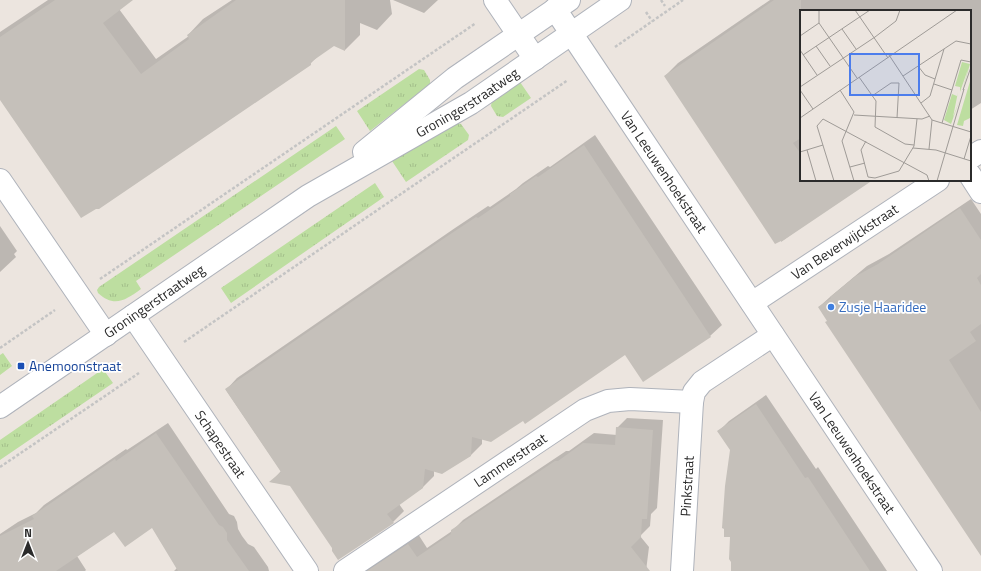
<svg xmlns="http://www.w3.org/2000/svg" width="981" height="571" viewBox="0 0 981 571" font-family="'Titillium Web',sans-serif">
<style>
.grass{fill:url(#grass-tufts)}
.shadow{fill:#0003}
.building{fill:#c5c0ba}
.lines{fill:none;stroke-linecap:round;stroke-linejoin:round}
.street-casing{stroke:#afb3bb;stroke-width:24}
.secondary-casing{stroke:#afb3bb;stroke-width:24}
.path{stroke:#c4c4c4;stroke-width:2.5;stroke-dasharray:3 2;stroke-linecap:butt}
.street{stroke:#fff;stroke-width:22}
.secondary{stroke:#fff;stroke-width:22}
.shop-dot{fill:#3f7fe0;stroke:#fff;stroke-width:1.5}
.transit-dot{fill:#1a4fb4;stroke:#fff;stroke-width:1.5}
.labels{text-anchor:middle;stroke-width:3.5;stroke-linejoin:round;paint-order:stroke}
.street-label{font-size:14px;fill:#2b2b2b;stroke:#fff}
.shop-label{font-size:14px;fill:#366cbe;stroke:#fff;text-anchor:start}
.transit-label{font-size:14px;fill:#164399;stroke:#fff;text-anchor:start}
.inset-road{fill:none;stroke:#9f9b97;stroke-width:1}
.view{fill:#4c7dec;fill-opacity:0.15;stroke:#4c7dec;stroke-width:2}
.inset-edge{fill:none;stroke:#2b2b2b;stroke-width:2}
</style>
<defs>
<pattern id="grass-tufts" width="24" height="20" patternUnits="userSpaceOnUse"><rect width="24" height="20" fill="#bddea0"/><path d="M3 7l-1-3M5 7V3M7 7l1-3M15 17l-1-3M17 17v-4M19 17l1-3" fill="none" stroke="#a3bf8a"/></pattern>
</defs>
<rect width="100%" height="100%" fill="#ece5df"/>
<path class="grass" d="M419 69 424 70 430 80V84L370 131 357 111Z
M520 82 531 98 503 117 497 116 491 106 492 100Z
M457 123 461 124 469 135 468 140 406 182 392 161Z
M336 126 345 139 136 281 141 289C126 300 114 308 98 293L97 290 99 287Z
M375 183 384 197 231 303 221 288Z
M3 353 12 366 0 375V355Z
M103 369 113 383 0 460V440Z"/>
<path class="shadow" d="M48 0H131L119 9 156 59 189 36 188 35 203 19 232 0H390L392 14 377 30 360 23V35L345 50 334 45 319 55 310 64 0 98V32Z
M393 0H438L424 13Z
M770 0H981V103L970 110V11H801V180H867L782 241 665 76 678 63Z
M595 135 722 325 710 336 625 354 524 420 482 439V444L470 456 434 471V476L422 488 399 504 404 511 393 522 290 485 271 482 281 471 226 390 237 378 455 228 488 206 490 207 516 189 523 183 548 166 550 167Z
M971 199 981 214V555L819 307 830 297 867 266 889 254Z
M0 226 17 251 14 254 16 257 0 272Z
M766 395 816 469 818 467 887 571H738L731 536V450L719 431 729 421Z
M627 418 663 420 657 508 651 514 650 526 640 536 649 547 646 571H364L418 534 427 548 452 531 463 520 566 451H569L594 433 617 435V428Z
M168 423 229 514 234 516 237 522 238 529 242 536 248 544 254 547 268 567 269 571H174L177 568 153 527 114 530 77 556 86 570 85 571H0V534L18 522 36 513 44 505 126 449 127 450Z"/>
<path class="building" d="M55 0H133L103 23 141 74 189 39 187 35 236 0H345V51L334 46 311 62V65L99 209H96L81 218 0 100V37Z
M774 0H801V138L793 143 801 154V180H873L781 242V241L775 244 664 76Z
M584 145 711 337 643 382 625 355 525 424 523 421 491 442 472 437 471 456 442 474 425 469 423 488 387 514 394 523 338 560 332 551V548L290 486 269 482 281 472 225 389 443 239 476 217 478 218 510 196V194L536 176 538 177Z
M960 208 981 240V274L977 278 981 285V324L970 332 976 341 949 360 981 412V556L825 322 827 321 818 307 831 298 830 297 856 276 878 264Z
M756 404 805 478 808 477 870 571H731V562L729 559 730 537H724V529L722 528 725 486 730 450 717 431Z
M616 427 653 430 647 519H642L641 537 631 547 650 571H367L408 544 417 557 451 534V530L555 461H558L583 443 615 445Z
M156 433 219 525 223 527 227 533V540L249 571H178L152 528 125 547 114 532 56 571H0V536L34 519 32 516 115 459 116 461Z"/>
<g class="lines">
<defs>
<g id="street">
<path d="M495 0 535 59"/>
<path id="s1" d="M555 9 931 571"/>
<path d="M970 158 981 151"/>
<path d="M970 175 981 192"/>
<path d="M0 180 106 335"/>
<path id="s2" d="M752 303 938 180"/>
<path id="s3" d="M133 316 307 571"/>
<path id="s4" d="M345 571 585 410 608 401 630 399 692 402"/>
<path id="s5" d="M682 571 692 402 694 392 702 382 773 335"/>
</g>
<g id="secondary">
<path d="M364 152 455 78 569 0"/>
<path id="s6" d="M0 407 308 196 471 103 620 0"/>
</g>
</defs>
<use href="#street" class="street-casing"/>
<use href="#secondary" class="secondary-casing"/>
<path class="path" d="M661 0 665 6
M646 12 652 21
M615 47 683 0
M100 279 476 23
M184 342 568 80
M0 348 55 310
M0 467 139 373"/>
<use href="#street" class="street"/>
<use href="#secondary" class="secondary"/>
</g>
<circle class="shop-dot" cx="831" cy="307" r="4"/>
<rect class="transit-dot" x="17" y="362" width="8" height="8" rx="2"/>
<g class="labels">
<g class="street-label">
<text dy="5" stroke="none"><textPath href="#s6" startOffset="558">Groningerstraatweg</textPath></text>
<text dy="5" stroke="none"><textPath href="#s1" startOffset="196">Van Leeuwenhoekstraat</textPath></text>
<text dy="5" stroke="none"><textPath href="#s2" startOffset="111">Van Beverwijckstraat</textPath></text>
<text dy="5" stroke="none"><textPath href="#s6" startOffset="187">Groningerstraatweg</textPath></text>
<text dy="5" stroke="none"><textPath href="#s3" startOffset="155">Schapestraat</textPath></text>
<text dy="5" stroke="none"><textPath href="#s1" startOffset="534">Van Leeuwenhoekstraat</textPath></text>
<text dy="5" stroke="none"><textPath href="#s4" startOffset="199">Lammerstraat</textPath></text>
<text dy="5" stroke="none"><textPath href="#s5" startOffset="85">Pinkstraat</textPath></text>
</g>
<g class="shop-label">
<text x="839" y="312">Zusje Haaridee</text>
</g>
<g class="transit-label">
<text x="29" y="371">Anemoonstraat</text>
</g>
</g>
<g transform="translate(800 10)">
<rect width="171" height="171" fill="#ece5df"/>
<path d="M162 52 170 54 162 82 168 59 160 82V77L155 76ZM158 82 153 107 160 89 151 114 144 110 152 84 157 86Z" fill="#bddea0"/>
<path d="M171 68 170 108 164 111 163 116 157 115Z" fill="#bddea0"/>
<path class="inset-road" d="M55 0 88 48M19 13 57 68M42 19 56 39M0 26 19 13V0M16 36 30 56M0 40 17 65M3 45 70 0M89 45 132 110M118 56 125 65 135 69M103 66 156 31 171 34M59 67 76 91 75 117 105 134 114 135M134 74 152 80M0 77 75 27 96 11 100 0M0 80 13 99M40 80 54 102 42 131 54 171M163 80 171 57M72 86 91 73H99M121 93 130 86 144 39M54 105 122 109 130 106M0 108 157 0M97 108 99 73M132 110 171 122M142 113 161 50 171 52M66 131 61 140 68 167 75 168 99 161 114 136 117 109M113 138 136 140 171 151M129 139 132 110M7 140 16 171M0 142 23 135M164 149 171 126M50 157 65 153M34 171 17 116 23 109 127 165 129 171M137 171 164 79"/>
<path class="view" d="M50 44H119V85H50Z"/>
<rect width="171" height="171" class="inset-edge"/>
</g>
<g transform="translate(28 543)" stroke="#ffffff" stroke-width="3" paint-order="stroke">
<path d="M0-3L7 15L0 10L-7 15Z" fill="#2b2b2b"/>
<text y="-6" font-size="11" font-weight="bold" text-anchor="middle" fill="#2b2b2b">N</text>
</g>
</svg>
